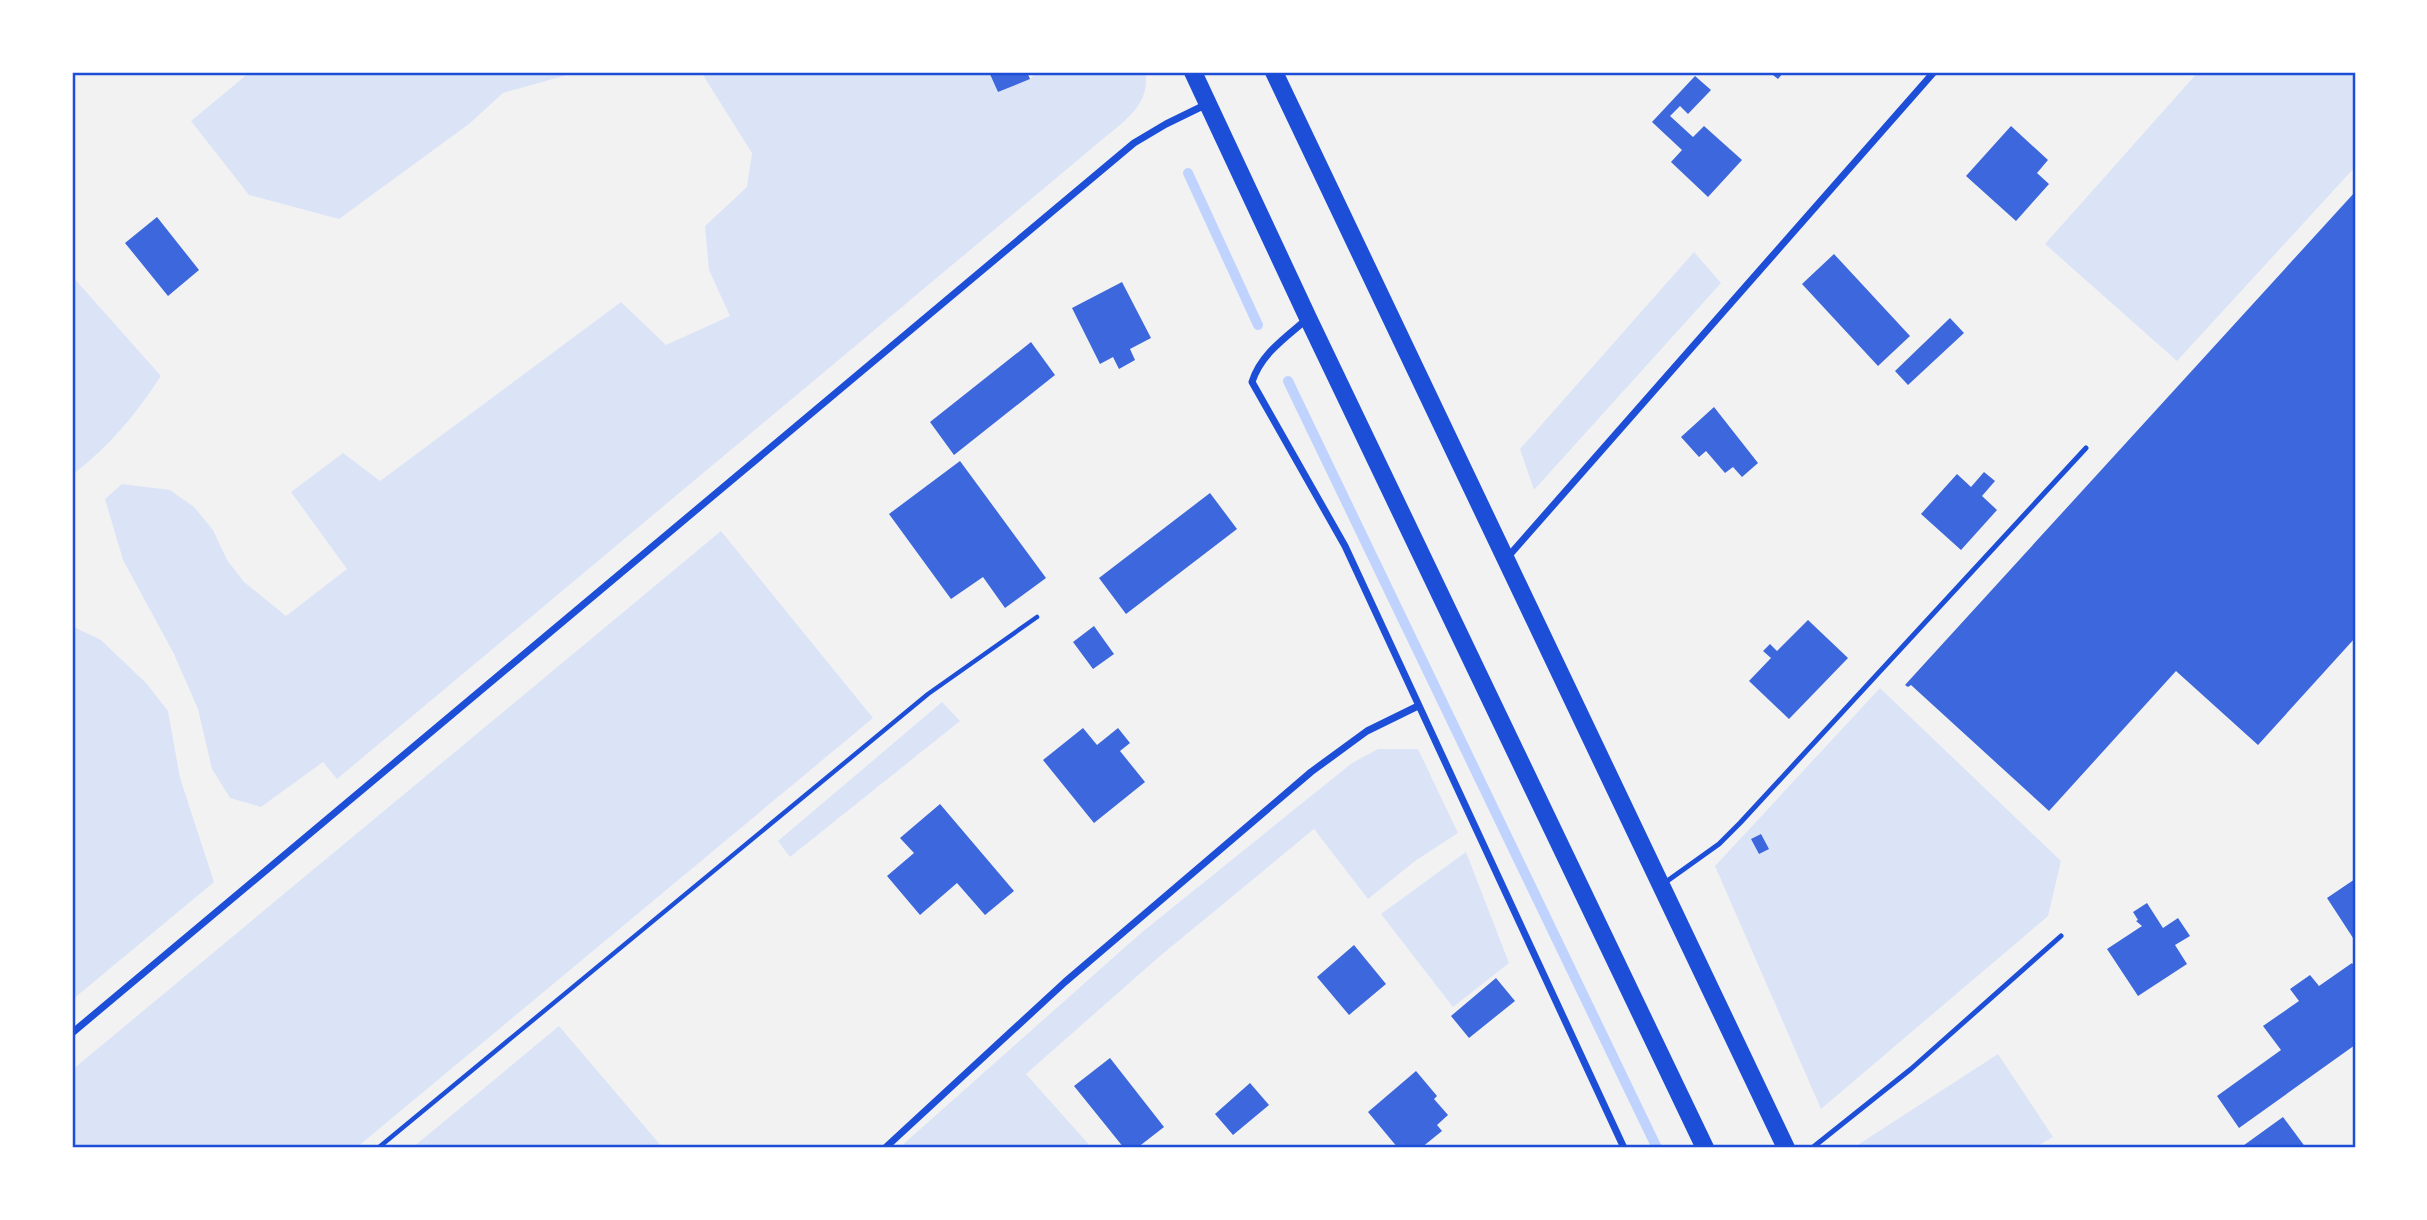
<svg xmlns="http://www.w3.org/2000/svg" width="2427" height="1220" viewBox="0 0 2427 1220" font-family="'Nunito Sans',sans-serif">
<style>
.green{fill:#dbe4f7}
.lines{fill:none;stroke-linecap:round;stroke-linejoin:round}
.stream{stroke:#bfd3fe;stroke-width:10}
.building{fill:#3d67dc}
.path{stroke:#1d4ed8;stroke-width:4.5}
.service{stroke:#1d4ed8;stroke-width:5}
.minor{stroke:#1d4ed8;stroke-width:7}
.primary{stroke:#1d4ed8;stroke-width:18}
.neatline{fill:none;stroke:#1d4ed8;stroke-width:2.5}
</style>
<rect width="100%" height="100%" fill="#f2f2f2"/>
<path class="green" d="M250 72H578L503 93 469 124 339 219 249 195 191 121Z
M701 72H989L998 92 1030 79 1038 72H1145C1152 106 1120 124 1097 144L337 779 323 762 261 807 230 798 212 769 198 709 174 654 123 560 105 499 122 484 170 490 194 507 213 530 227 560 244 582 286 616 347 569 291 492 343 453 380 481 621 302 666 345 730 316 709 270 705 226 747 187 752 153Z
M2198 72H2355V167L2177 361 2045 244Z
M1694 252 1721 283 1534 490 1520 449Z
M72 276 161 376C136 414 109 447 72 475Z
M721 531 873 718 356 1148H72V1070Z
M72 626 101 640 146 683 168 711 180 778 214 882 72 1000Z
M1880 688 2061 861 2048 916 1821 1109 1715 866Z
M942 702 960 721 790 857 778 841Z
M1378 749H1418L1458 833 1415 861 1368 899 1314 829 1160 956 1026 1074 1092 1148H899L1141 933 1352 763Z
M1466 852 1509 963 1453 1007 1381 914Z
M559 1026 663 1148H412Z
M1998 1054 2053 1137 2034 1148H1853Z"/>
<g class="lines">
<path class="stream" d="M1188 173 1258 325
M1288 381 1657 1148"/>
</g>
<path class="building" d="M989 72H1027L1030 79 998 92Z
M1769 72H1784L1778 79Z
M1695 76 1711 90 1688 114 1680 106 1670 116 1693 137 1704 126 1742 160 1708 197 1671 162 1682 150 1652 122Z
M2011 126 2048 160 2037 173 2049 184 2016 221 1966 176Z
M2355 192V638L2258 745 2176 671 2049 811 1911 685 1908 687 1905 685Z
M157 217 199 270 168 296 125 243Z
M1834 254 1910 336 1878 366 1802 284Z
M1122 282 1151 338 1130 349 1135 360 1119 369 1113 357 1100 364 1072 308Z
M1950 318 1964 333 1908 385 1895 371Z
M1031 342 1055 375 954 455 930 422Z
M1714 407 1758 463 1742 477 1733 467 1725 473 1706 451 1699 457 1681 437Z
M960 461 1046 578 1005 608 983 577 951 599 889 514Z
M1984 472 1995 481 1982 496 1997 510 1961 550 1921 514 1957 474 1971 487Z
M1210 493 1237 529 1126 614 1099 578Z
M1808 620 1848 658 1789 719 1749 681 1771 658 1763 651 1770 644 1777 651Z
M1094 626 1114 654 1093 669 1073 642Z
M1083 728 1097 745 1118 728 1130 743 1120 751 1145 782 1094 823 1043 760Z
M940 804 1014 891 985 915 957 883 920 915 887 876 914 853 900 838Z
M1761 834 1769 849 1759 854 1751 839Z
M2355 879V941L2327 898Z
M2147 903 2163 928 2178 918 2190 936 2175 945 2187 964 2138 996 2107 949 2142 926 2136 921 2138 920 2133 912Z
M1354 945 1386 984 1349 1015 1317 977Z
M2352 963 2355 967V1045L2239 1128 2217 1096 2281 1050 2263 1026 2299 1001 2290 989 2310 975 2319 986Z
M1496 978 1515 1001 1469 1038 1451 1016Z
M1110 1058 1164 1127 1137 1148H1124L1074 1086Z
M1416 1071 1437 1096 1434 1099 1448 1115 1437 1125 1442 1131 1421 1148H1398L1368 1112Z
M1250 1083 1269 1105 1233 1135 1215 1114Z
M2283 1117 2306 1148H2240Z"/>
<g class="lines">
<path class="path" d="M378 1148 928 694 1037 617"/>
<path class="service" d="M1663 884 1719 844 1740 823 2086 448
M1812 1148 1911 1069 2061 936"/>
<path class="minor" d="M1307 319C1285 338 1261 354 1252 382L1345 546 1624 1148
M1506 559 1934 72
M72 1033 1134 143 1166 124 1207 104
M885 1148 1065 982 1311 772 1367 731 1418 706"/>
<path class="primary" d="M1193 72 1308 318 1705 1148
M1274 72 1786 1148"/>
</g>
<rect width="2427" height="1220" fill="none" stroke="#ffffff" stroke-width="147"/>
<rect x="74" y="74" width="2280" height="1072" class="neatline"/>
</svg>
